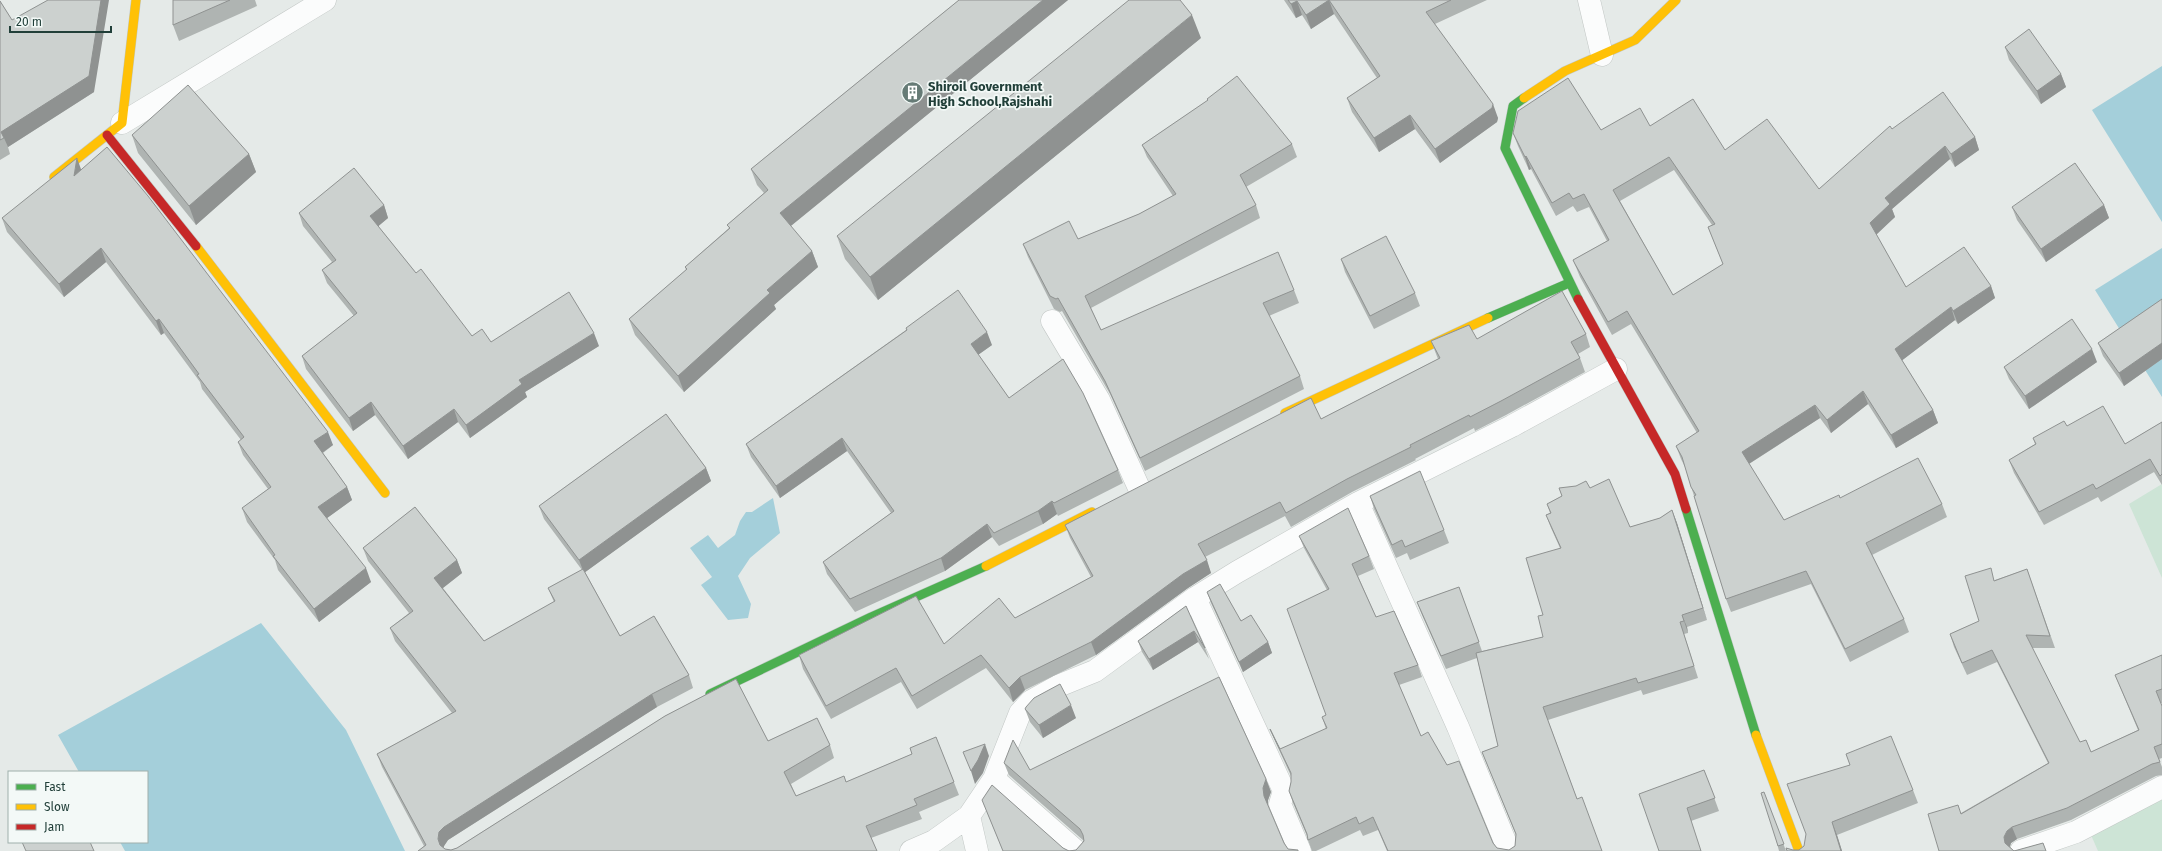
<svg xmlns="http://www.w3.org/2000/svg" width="2162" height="851" viewBox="0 0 2162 851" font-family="'Fira Sans',sans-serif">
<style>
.green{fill:#cde4d6}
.water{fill:#a4cfda}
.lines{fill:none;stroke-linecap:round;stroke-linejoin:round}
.street-casing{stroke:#c2c7c5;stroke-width:23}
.fast-casing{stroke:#c0c8c5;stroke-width:10}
.slow-casing{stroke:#c0c8c5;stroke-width:10}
.jam-casing{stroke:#c0c8c5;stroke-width:10}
.street{stroke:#fbfcfc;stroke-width:22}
.fast{stroke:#4caf50;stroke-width:9}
.slow{stroke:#ffc107;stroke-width:9}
.jam{stroke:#c62828;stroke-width:9}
.wall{fill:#afb4b2;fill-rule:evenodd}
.shaded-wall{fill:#8f9291}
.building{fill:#ccd1cf;stroke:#8f9291;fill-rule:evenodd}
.labels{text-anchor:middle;stroke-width:3.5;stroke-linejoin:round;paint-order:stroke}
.poi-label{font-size:13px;font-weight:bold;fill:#213f39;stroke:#f3f9f7;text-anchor:start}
</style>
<rect width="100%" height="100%" fill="#e5eae8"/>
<path class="green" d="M2162 484V578L2129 504Z
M2162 798V851H2098L2091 835Z"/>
<path class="water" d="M2162 66V222L2092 110Z
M2162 248V397L2095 290Z
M773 498 780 533 750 558 738 576 751 604 748 618 728 620 701 585 712 577 690 548 708 535 718 548 735 535 740 521 746 512H752Z
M261 623 346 730 405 851H125L120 842H147V772H79L58 735Z"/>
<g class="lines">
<defs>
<path id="street" d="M1589 0 1602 55
M122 123 325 0
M1052 321 1099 400 1139 488
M1358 503 1458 727 1509 851
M1195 598 1284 791 1280 804 1300 851
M994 779 1076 851
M969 816 977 851
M911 851 934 841 969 816 994 779 1020 713 1031 701 1058 686 1095 671 1195 598 1237 572 1358 503 1512 426 1616 369
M2021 851 2076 832 2162 787"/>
<path id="fast" d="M1524 98 1513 106 1505 148 1578 299
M1488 318 1569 283
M1686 509 1756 735
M710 694 871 617 986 566"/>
<path id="slow" d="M1524 98 1565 71 1635 40 1676 0
M54 177 122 123 136 0
M196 246 385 493
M1285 413 1488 318
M986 566 1092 512
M1756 735 1799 851"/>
<path id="jam" d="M107 135 196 246
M1578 299 1675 474 1686 509"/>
</defs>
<use href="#street" class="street-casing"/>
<use href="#fast" class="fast-casing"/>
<use href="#slow" class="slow-casing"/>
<use href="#jam" class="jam-casing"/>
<use href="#street" class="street"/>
<use href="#fast" class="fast"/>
<use href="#slow" class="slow"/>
<use href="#jam" class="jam"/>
</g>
<path class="wall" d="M173 0H255L257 6 179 41 173 25Z
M959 0H1068L790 226 812 251 818 267 774 305 776 309 684 392 635 335 629 319 686 270 685 267 729 228 727 225 764 193 757 185 751 169Z
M1284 0H1487L1435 24 1498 118 1497 122 1440 163 1415 129 1379 152 1352 112 1347 98 1377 78 1334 14 1311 29 1302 15 1296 18Z
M0 1 12 20 94 92 8 147 10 154 0 160Z
M1201 38 878 300 845 259 837 236Z
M2005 47 2061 74 2066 87 2041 104 2009 60Z
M1207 99 1292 144 1297 157 1246 187 1256 205 1260 218 1091 308 1101 330 1294 290 1299 303 1269 316 1300 376 1304 389 1145 471 1110 394 1062 311 1060 312 1054 309 1028 257 1023 244 1078 239 1139 214 1173 196 1147 157 1142 145 1207 101Z
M1650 126 1725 150 1819 189 1892 129 1975 137 1979 150 1955 167 1950 159 1892 209 1895 217 1876 234 1906 287 1991 286 1995 298 1958 324 1955 320 1902 360 1933 410 1938 423 1896 448 1868 404 1831 433 1820 418 1749 464 1784 520 1840 498 1942 504 1947 517 1872 555 1904 619 1909 632 1850 662 1811 584 1731 612 1726 599 1685 467 1681 459 1676 446 1697 433 1631 324 1612 335 1580 277 1573 260 1607 241 1589 207 1577 212 1573 206 1556 216 1531 169 1529 170 1518 146 1513 133 1601 130ZM1674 170 1712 225 1708 227 1723 264 1673 295 1620 201Z
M132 135 249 154 256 172 196 225 138 153Z
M81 170 333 445 323 453 347 487 352 500 327 518 371 582 319 622 278 570 275 560 247 522 242 508 268 489 243 455 238 442 241 440 202 389 200 382 164 333 161 335 106 262 64 297 7 232 2 218Z
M384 205 388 218 378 226 416 273 472 336 491 342 599 346 525 392 527 397 470 438 458 422 408 459 375 415 353 431 306 369 302 356 354 316 327 283 322 270 332 262 303 226 299 213Z
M2104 205 2109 218 2046 262 2017 220 2012 207Z
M1341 259 1415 293 1420 306 1374 329 1345 272Z
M2162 299V359L2124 386 2103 356 2098 343Z
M906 328 992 345 978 355 1009 398 1118 470 1123 483 1058 516 1057 514 1043 524 999 546 992 537 945 571 855 612 827 574 823 562 891 513 847 451 780 498 751 457 746 444 906 330Z
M1586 334 1590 347 1578 354 1580 358 1585 372 1506 415 1475 431 1474 428 1415 459 1416 460 1352 492 1291 527 1285 516 1205 557 1211 573 1188 588 1096 655 1025 690 1013 702 986 668 917 709 901 682 831 719 803 669 799 655 944 644 1015 618 1091 577 1070 538 1065 525 1321 419 1438 359 1431 341Z
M2097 362 2029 409 2009 379 2004 367Z
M666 414 706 468 711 481 585 572 620 636 654 616 689 675 693 688 657 707 448 840 444 846 443 848 445 849 451 850 457 848 665 716 736 679 768 741 817 718 830 745 834 758 791 784 796 796 844 776 846 782 912 754 910 748 936 737 959 795 919 812 922 819 871 838 877 851H418L424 846 382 767 377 754 452 713 395 641 390 628 409 613 368 561 363 548 415 507 457 560 462 573 443 588 484 641 554 602 548 588 582 570 544 519 539 506Z
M2162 422V485L2154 472 2101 502 2098 497 2044 525 2014 473 2009 460 2035 444 2033 438 2067 426 2125 444Z
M1559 488H1590L1630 527 1660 518 1672 510 1677 523 1707 620 1687 627 1688 633 1684 634 1698 678 1643 695 1641 690 1548 720 1577 799 1602 851H1387L1378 830 1363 836 1360 830 1316 851H1312L1308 840 1307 836 1293 803 1289 791 1291 782V776L1275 741 1270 729 1280 749 1326 729 1322 717 1326 715 1327 590 1304 548 1299 536 1369 556 1374 569 1358 576 1376 617 1418 665 1422 677 1399 685 1421 736 1447 765 1493 843 1497 848 1509 850 1515 846 1516 835 1482 752 1498 746 1477 658 1446 669 1422 615 1417 602 1459 587 1482 651 1543 637V615L1560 548 1551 528 1546 515 1550 513 1547 504 1562 496Z
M1370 496 1444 530 1449 543 1410 560 1407 553 1396 558 1374 509Z
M2027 569 2055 648H2032L2080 742 2091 752 2138 730 2120 687 2115 675 2162 655V703H2161L2162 706V758L2159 759 2162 767V775L2156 776 2071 820 2017 839 2011 843 2010 847 2014 851 2043 843 2046 851H1939L1961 813 2048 763 1997 662 1967 675 1954 647 1950 634 1979 621 1995 580Z
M1207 592 1268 642 1272 653 1243 672 1211 603Z
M1186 606 1205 648 1209 659 1198 642 1153 670 1142 652 1138 641Z
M1025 709 1076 718 1043 738 1030 722Z
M1846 754 1913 790 1918 803 1837 835 1842 851H1787L1799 850 1804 846 1850 765Z
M1004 763 1030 770 1266 779 1271 792 1268 800V807L1284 843 1288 849 1298 851H1003L982 800 1063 848 1069 851 1076 850 1084 841 1009 775Z
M1704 770 1719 811 1691 821 1659 851Z
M1764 792 1786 851H1779Z"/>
<path class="shaded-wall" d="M101 0H109L94 92 8 147 4 138 1 132Z
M1043 0H1068L786 230 780 213Z
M1329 0 1334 14 1311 29 1306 15Z
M1297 1 1302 15 1296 18 1291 4Z
M1192 15 1201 38 878 300 870 277Z
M2061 74 2066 87 2041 104 2037 91Z
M1493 104 1498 118 1497 122 1440 163 1435 149Z
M1410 115 1415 129 1379 152 1374 138Z
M1975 137 1979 150 1955 167 1951 154Z
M1945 146 1950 159 1892 209 1895 217 1875 236 1870 223 1885 198Z
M249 154 256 172 196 225 189 206Z
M1526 156 1531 169 1529 170 1525 157Z
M77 158 82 172 74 176Z
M384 205 388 218 375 229 370 216Z
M2104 205 2109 218 2046 262 2041 249Z
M101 248 106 262 64 297 59 284Z
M812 251 818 267 774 305 776 309 684 392 678 376 767 290Z
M1991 286 1995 298 1958 324 1953 311Z
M1951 307 1955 320 1900 362 1895 349Z
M159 319 164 333 161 335 156 321Z
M987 332 992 345 975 357 971 344Z
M594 333 599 346 525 392 527 397 470 438 466 425 519 380Z
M2162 343V359L2124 386 2119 373Z
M2092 349 2097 362 2029 409 2025 396Z
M1863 391 1868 404 1831 433 1827 420Z
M371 402 375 415 353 431 349 418Z
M1815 405 1820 418 1747 465 1742 452Z
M454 409 458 422 408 459 403 446Z
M1933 410 1938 423 1896 448 1891 435Z
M328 432 333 445 319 455 314 441Z
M842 438 847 451 780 498 776 486Z
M706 468 711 481 584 573 579 560Z
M347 487 352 500 323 521 318 507Z
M1052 501 1057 514 1043 524 1038 511Z
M1672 510 1677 523 1707 620 1703 608Z
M987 524 992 537 945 571 941 558Z
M457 560 462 573 439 591 434 578Z
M1207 560 1211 573 1188 588 1096 655 1091 642 1183 574Z
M366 568 371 582 319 622 314 609Z
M1682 615 1687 627 1688 633Z
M1194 631 1198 642 1153 670 1149 659Z
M1268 642 1272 653 1243 672 1239 662Z
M1020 677 1025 690 1013 702 1009 688Z
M652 694 657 707 448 840 444 846 443 851H442L438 839 439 832 444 827Z
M1071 705 1076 718 1043 738 1039 725Z
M985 744 989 756 983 773 975 784 971 771Z
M1266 779 1271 792 1268 800V809L1264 796 1263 788Z
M1832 822 1837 835 1842 851H1841Z
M2012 827 2017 839 2011 843 2009 849 2005 843 2004 837 2007 831Z"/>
<path class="building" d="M48 0H101L89 76 1 132 4 138 0 140V1L12 20Z
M173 0H230L173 25Z
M959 0H1043L780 213 812 251 767 290 770 293 678 376 629 319 687 269 685 267 730 228 727 225 768 190 751 169Z
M1129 0H1180L1192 15 870 277 837 236Z
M1288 0H1451L1426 12 1493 104 1492 108 1435 149 1410 115 1374 138 1347 98 1380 76 1329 0 1306 15 1297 1 1291 4Z
M2029 29 2061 74 2037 91 2005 47Z
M1237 76 1292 144 1240 175 1256 205 1085 296 1101 330 1278 252 1294 290 1263 303 1300 376 1140 458 1105 381 1058 298 1056 299 1050 296 1023 244 1069 221 1078 239 1139 214 1176 194 1142 145 1208 100 1207 99Z
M1568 78 1601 130 1640 108 1650 126 1693 99 1725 150 1767 119 1819 189 1890 126 1892 129 1943 92 1975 137 1951 154 1945 146 1885 198 1890 204 1870 223 1906 287 1964 247 1991 286 1953 311 1951 307 1895 349 1933 410 1891 435 1863 391 1827 420 1815 405 1742 452 1784 520 1839 495 1840 498 1918 458 1942 504 1866 543 1904 619 1845 649 1806 571 1726 599 1694 496 1696 495 1691 487 1682 457 1676 446 1699 431 1627 311 1608 322 1575 264 1573 260 1609 240 1584 194 1573 199 1569 193 1552 203 1526 156 1525 157 1513 133 1518 111ZM1669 157 1715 224 1708 227 1723 264 1673 295 1613 190Z
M188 85 249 154 189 206 132 135Z
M107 147 148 196 328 432 314 441 347 487 318 507 366 568 314 609 273 556 275 555 242 508 271 487 238 442 244 437 197 375 199 374 159 319 156 321 101 248 59 284 2 218 77 158 74 176Z
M2075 163 2104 205 2041 249 2012 207Z
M354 168 384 205 370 216 416 273 421 269 472 336 482 329 491 342 569 292 594 333 519 380 522 384 466 425 454 409 403 446 371 402 349 418 302 356 357 313 322 270 336 260 299 213Z
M1386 236 1415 293 1370 316 1341 259Z
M958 290 987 332 971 344 1009 398 1063 359 1083 393 1118 470 1054 503 1052 501 1038 511 994 533 987 524 941 558 850 599 823 562 894 511 842 438 776 486 746 444 907 330 906 328Z
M1562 291 1586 334 1571 342 1580 358 1501 401 1470 417 1469 415 1410 445 1411 447 1347 479 1286 513 1280 502 1198 544 1207 560 1183 574 1091 642 1020 677 1009 688 981 655 912 696 896 668 826 706 799 655 916 596 944 644 999 598 1015 618 1093 576 1065 525 1311 398 1321 419 1440 358 1431 341 1469 325 1477 339Z
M2162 299V343L2119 373 2098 343Z
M2072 319 2092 349 2025 396 2004 367Z
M2103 406 2125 444 2162 422V474L2160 476 2150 459 2096 489 2093 484 2039 512 2009 460 2036 444 2033 438 2064 421 2067 426Z
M666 414 706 468 579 560 539 506Z
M1420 471 1444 530 1405 547 1402 540 1392 545 1370 496Z
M1609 479 1630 527 1660 518 1672 510 1703 608 1682 615 1684 621 1680 622 1694 666 1638 683 1636 678 1543 707 1577 799 1582 797 1602 851H1388L1373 817 1359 824 1356 817 1308 840 1307 834 1289 791 1291 782V773L1270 729 1280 749 1327 728 1322 717 1326 715 1287 609 1329 589 1299 536 1348 508 1369 556 1352 564 1376 617 1394 611 1418 665 1394 673 1421 736 1428 732 1447 765 1459 761 1493 843 1497 848 1509 850 1515 846 1516 834 1482 752 1498 746 1476 653 1543 637 1538 616 1543 615 1526 558 1561 548 1546 515 1551 513 1547 504 1562 496 1559 488 1576 486 1586 481 1590 488Z
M415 507 457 560 434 578 484 641 555 601 548 588 583 569 620 636 654 616 689 675 652 694 444 827 439 832 438 839 440 845 445 849 451 850 457 848 665 716 736 679 768 741 817 718 830 745 784 772 796 796 844 776 846 782 912 754 910 748 936 737 954 782 914 799 917 805 866 826 877 851H418L426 845 377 754 456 711 390 628 413 611 363 548Z
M1991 568 1994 581 2027 569 2050 636 2026 635 2080 742 2086 740 2091 752 2139 730 2115 675 2162 655V689L2156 691 2162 706V744L2154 747 2160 762 2152 764 2067 808 2012 827 2007 831 2004 837 2005 843 2014 851 2043 843 2046 851H1939L1928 814 1958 805 1961 814 2049 763 1992 650 1962 663 1950 634 1979 621 1965 576Z
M1220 584 1241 621 1251 615 1268 642 1239 662 1207 592Z
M1459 587 1479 642 1441 656 1417 602Z
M1186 606 1205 648 1194 631 1149 659 1138 641Z
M1219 677 1266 779 1263 788 1264 796 1284 843 1288 849 1298 850V851H1003L982 800 992 785 1063 848 1069 851 1076 850 1084 841 1083 835 1080 829 1004 763 1013 740 1030 770Z
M1060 684 1071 705 1039 725 1025 709 1026 707 1034 698Z
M1891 736 1913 790 1832 822 1841 851H1787L1786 848 1793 850H1799L1804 846 1806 834 1787 784 1850 765 1846 754Z
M985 744 978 760 971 771 963 752Z
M1704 770 1715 798 1687 808 1701 851H1659L1639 794Z
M1764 792 1784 844 1778 846 1761 793Z
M22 842H90L94 851H26Z"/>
<defs>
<symbol id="building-disc" viewBox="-11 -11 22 22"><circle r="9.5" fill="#667b76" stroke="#f3f9f7"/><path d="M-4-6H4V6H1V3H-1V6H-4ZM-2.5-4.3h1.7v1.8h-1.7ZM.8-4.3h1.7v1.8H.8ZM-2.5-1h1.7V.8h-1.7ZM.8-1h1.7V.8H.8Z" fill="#fff"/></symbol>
</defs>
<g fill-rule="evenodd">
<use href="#building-disc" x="900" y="80" width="25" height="25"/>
</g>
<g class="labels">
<g class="poi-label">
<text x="928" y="91">Shiroil Government<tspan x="928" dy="15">High School,Rajshahi</tspan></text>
</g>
</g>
<rect x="8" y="771" width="140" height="72" fill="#f3f9f7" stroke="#9fafab"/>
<rect x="16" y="784" width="20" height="6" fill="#4caf50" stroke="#9fafab"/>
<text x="44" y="791" font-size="12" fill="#213f39">Fast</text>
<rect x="16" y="804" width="20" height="6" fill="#ffc107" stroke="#9fafab"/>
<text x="44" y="811" font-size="12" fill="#213f39">Slow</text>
<rect x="16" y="824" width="20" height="6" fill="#c62828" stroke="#9fafab"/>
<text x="44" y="831" font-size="12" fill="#213f39">Jam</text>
<path d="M10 26v6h101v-6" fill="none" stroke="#213f39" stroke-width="2"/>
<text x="16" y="26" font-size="12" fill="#213f39" stroke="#f3f9f7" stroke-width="3" paint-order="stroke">20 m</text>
</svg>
